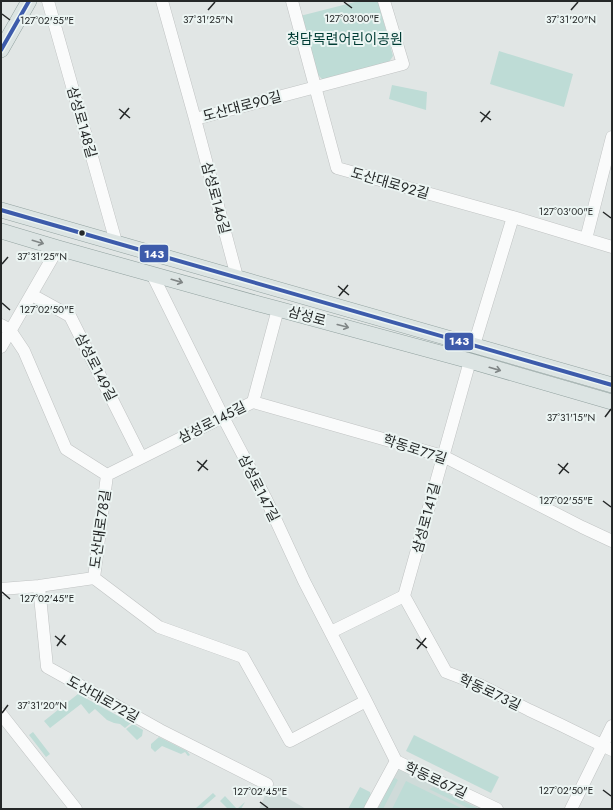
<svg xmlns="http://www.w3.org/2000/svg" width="613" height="810" viewBox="0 0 613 810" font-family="Jost,'Noto Sans KR',sans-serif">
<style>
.built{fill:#cfdbd9}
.green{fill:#bedcd6}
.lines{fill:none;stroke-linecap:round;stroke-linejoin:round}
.minor-casing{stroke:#c0c3c3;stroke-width:13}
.major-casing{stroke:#92a2a0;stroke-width:16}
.minor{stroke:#fafbfb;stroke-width:12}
.major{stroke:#dce4e3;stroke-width:15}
.bus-1-casing{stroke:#ecf5f3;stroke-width:7}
.bus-1{stroke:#3d5bab;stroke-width:4}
.oneway{stroke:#808686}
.ticks{fill:none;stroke:#252828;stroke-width:1.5}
.bus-dot{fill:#252828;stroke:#ecf5f3;stroke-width:1.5}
.labels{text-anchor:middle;stroke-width:4;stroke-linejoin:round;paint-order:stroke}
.park-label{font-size:14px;fill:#003c34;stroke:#ecf5f3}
.street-label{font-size:14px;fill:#252828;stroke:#ecf5f3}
.ticks-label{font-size:10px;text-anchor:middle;fill:#252828;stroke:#ecf5f3;stroke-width:4;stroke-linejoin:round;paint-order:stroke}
.line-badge{stroke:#ecf5f3;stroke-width:1.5}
.badge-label{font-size:11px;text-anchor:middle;font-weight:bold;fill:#fff}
</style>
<rect width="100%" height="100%" fill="#e1e6e5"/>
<path class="built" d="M402 769 483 809H375L393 772Z
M269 787 306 809H259Z"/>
<path class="green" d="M359 1H378L393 56 389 62 323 80 315 72 300 16Z
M499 51 573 74 564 107 490 84Z
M392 85 427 92 426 110 389 99Z
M78 694 131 723 125 728 120 724 114 723 107 720 95 709 89 714 81 704 50 728 44 721Z
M133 724 143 730 142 736 137 740 126 729Z
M33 732 50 754 46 757 29 735Z
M414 735 499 777 491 793 406 751Z
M159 737 187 751 190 755 188 756 185 752 181 754 162 746 155 752 151 748V744Z
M395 778 398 780 383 809H378L393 779Z
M406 781 463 809H392Z
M360 787 370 792 371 796 363 809H348Z
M434 787 479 809H470L429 789Z
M213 793 216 796 201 809H195Z
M225 796 237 809 245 802 241 809H228L220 801Z"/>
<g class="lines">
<defs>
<path id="minor" d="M48 1 116 242
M162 1 195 119 237 277
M292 1 337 168 513 217 612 247
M195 119 403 64 384 1
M586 239 612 137
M152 274 223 417 266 499 304 581 366 701 396 761
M32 295 70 316 141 457
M1 325 10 330 24 351 66 449 107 475
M474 345 513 217
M1 347 58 248
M253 402 443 456 582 527 612 541
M107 475 94 578 159 627 243 657 290 741 366 701
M107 475 253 402 278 309
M39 586 47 667 160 730 267 784
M1 589 39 586 94 578
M404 596 446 672 480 685 529 710 561 725 612 750
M331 632 404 596 470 361
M1 714 76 809
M396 761 497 809
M370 809 396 761
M571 809 612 726"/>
<path id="major" d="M1 50 29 1
M1 210 612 385
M1 231 58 248 259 304 278 309 470 361 612 402"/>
</defs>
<use href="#minor" class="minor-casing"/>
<use href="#major" class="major-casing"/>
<use href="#minor" class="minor"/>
<use href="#major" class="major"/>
<defs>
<path id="bus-1" d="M1 50 29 1
M1 210 612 385"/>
</defs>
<use href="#bus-1" class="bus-1-casing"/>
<use href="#bus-1" class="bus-1"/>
</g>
<defs><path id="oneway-shaft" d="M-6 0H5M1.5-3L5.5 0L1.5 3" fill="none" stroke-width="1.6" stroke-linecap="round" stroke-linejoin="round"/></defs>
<g class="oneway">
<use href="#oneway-shaft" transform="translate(38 242) rotate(17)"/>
<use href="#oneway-shaft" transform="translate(177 281) rotate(16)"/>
<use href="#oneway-shaft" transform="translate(343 326) rotate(15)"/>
<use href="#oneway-shaft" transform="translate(495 369) rotate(16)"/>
</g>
<path class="ticks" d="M344 2 352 8M208 10 215 2M571 10 578 2M2 14 10 20M119 109 130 118M480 112 491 120M120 119 129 108M481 122 490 111M603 212 611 218M2 264 8 257M338 286 349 295M339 296 348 285M2 303 10 310M605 417 611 409M197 461 208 470M558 464 569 473M198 471 207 460M559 474 568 463M603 501 611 507M2 592 10 599M55 636 66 645M416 639 427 648M57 646 65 635M417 649 426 638M2 713 8 705M603 790 611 796M260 802 268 808"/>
<circle class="bus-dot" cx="82" cy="233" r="3.5"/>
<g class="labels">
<g class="park-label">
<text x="345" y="44">청담목련어린이공원</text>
</g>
<g class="street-label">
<text transform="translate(242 106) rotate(-15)" y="5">도산대로90길</text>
<text transform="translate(82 122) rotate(74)" y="5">삼성로148길</text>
<text transform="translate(390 183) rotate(16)" y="5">도산대로92길</text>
<text transform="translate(216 198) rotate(75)" y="5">삼성로146길</text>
<text transform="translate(307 316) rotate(15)" y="5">삼성로</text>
<text transform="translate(96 367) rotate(63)" y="5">삼성로149길</text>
<text transform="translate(212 422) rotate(-27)" y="5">삼성로145길</text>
<text transform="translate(415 449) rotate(18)" y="5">학동로77길</text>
<text transform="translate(259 488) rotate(63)" y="5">삼성로147길</text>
<text transform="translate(426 518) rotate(-75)" y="5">삼성로141길</text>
<text transform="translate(100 529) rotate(-82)" y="5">도산대로78길</text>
<text transform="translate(490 692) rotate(25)" y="5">학동로73길</text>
<text transform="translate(103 699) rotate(29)" y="5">도산대로72길</text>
<text transform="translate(436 780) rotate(25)" y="5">학동로67길</text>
</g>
</g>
<g class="ticks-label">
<text x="352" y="22">127°03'00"E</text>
<text x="208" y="23">37°31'25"N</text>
<text x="571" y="23">37°31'20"N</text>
<text x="47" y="24">127°02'55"E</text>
<text x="566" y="215">127°03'00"E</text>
<text x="42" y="260">37°31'25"N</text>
<text x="47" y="313">127°02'50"E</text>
<text x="571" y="421">37°31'15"N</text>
<text x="566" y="504">127°02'55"E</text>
<text x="47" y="602">127°02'45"E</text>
<text x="42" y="709">37°31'20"N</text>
<text x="566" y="794">127°02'50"E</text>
<text x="260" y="795">127°02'45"E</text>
</g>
<g class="line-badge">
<rect x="139" y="244" width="30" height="19" rx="4" fill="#3d5bab"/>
<rect x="444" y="332" width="30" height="19" rx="4" fill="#3d5bab"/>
</g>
<g class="badge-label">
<text x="154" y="258">143</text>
<text x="459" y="345">143</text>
</g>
<rect width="613" height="810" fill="none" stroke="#252828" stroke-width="4"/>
</svg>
